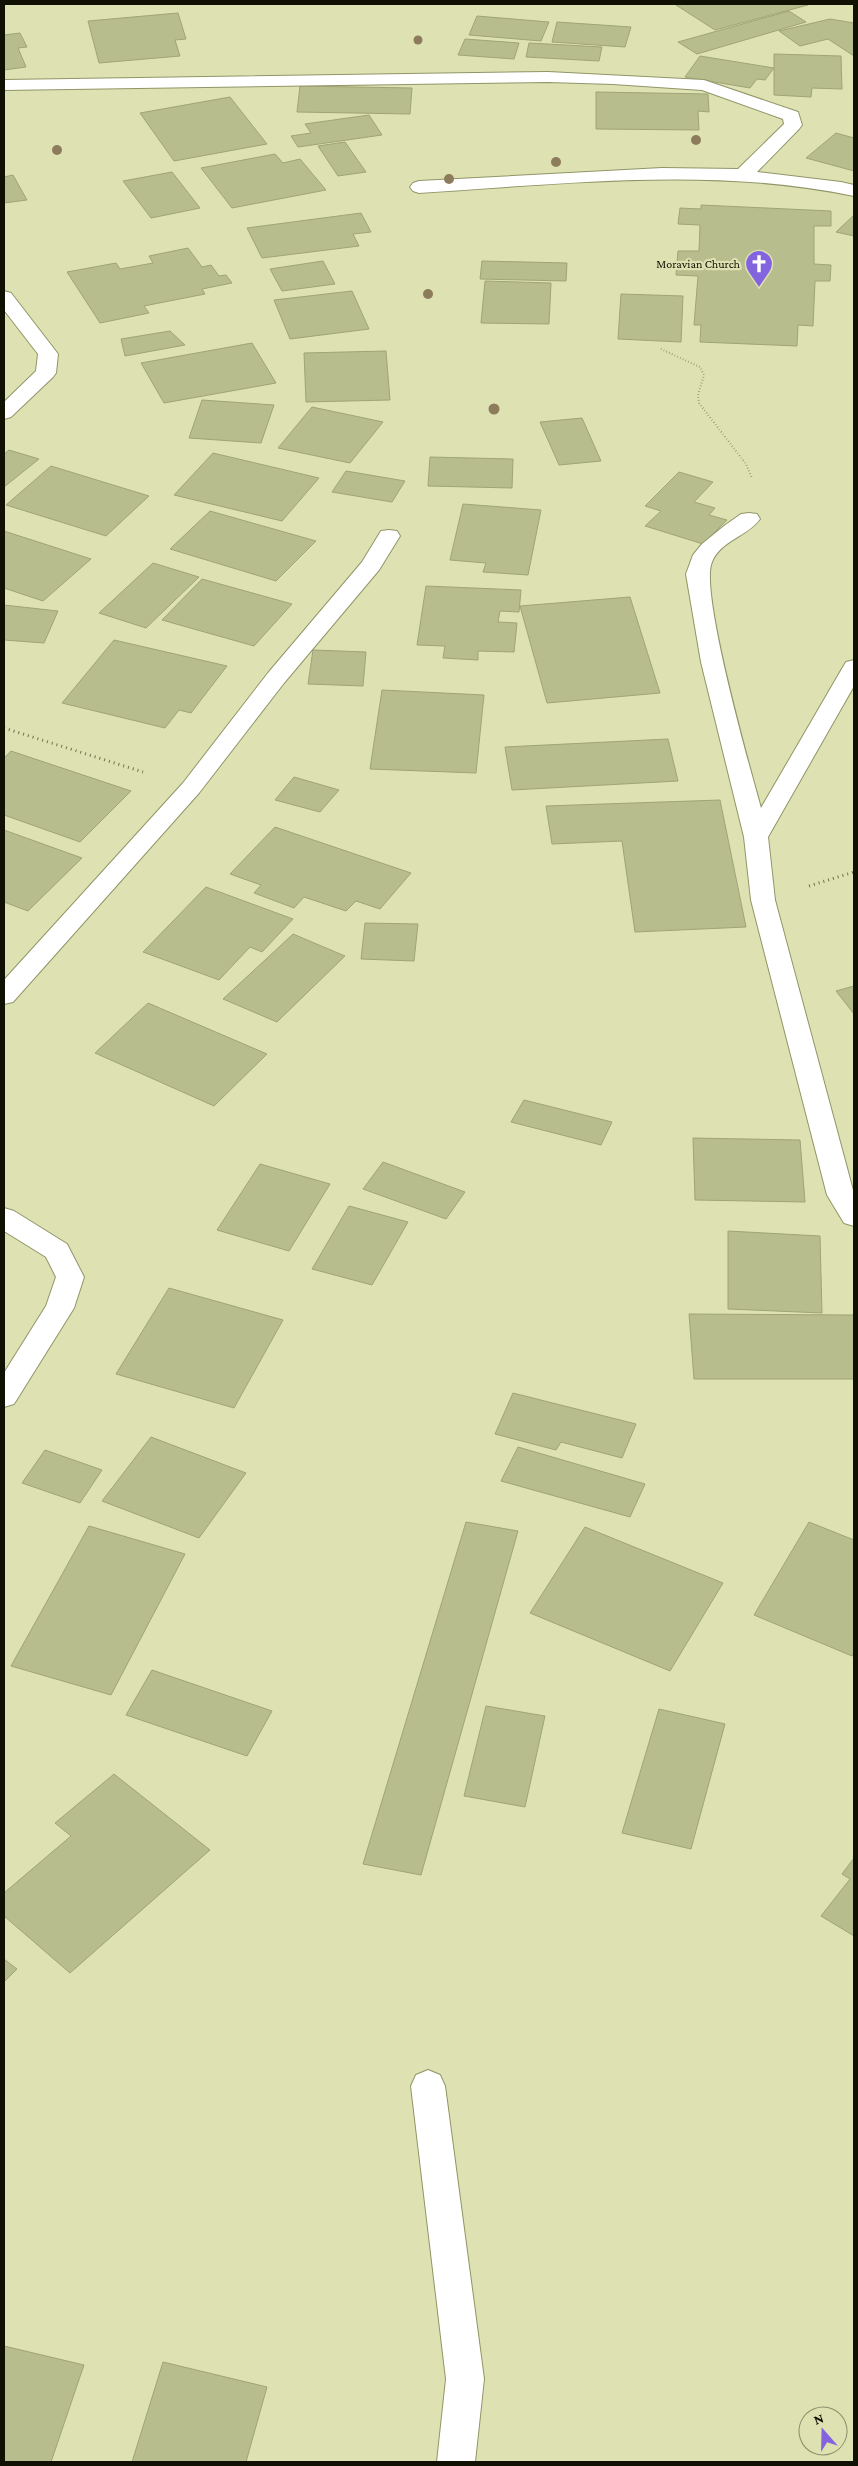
<svg xmlns="http://www.w3.org/2000/svg" width="858" height="2466" viewBox="0 0 858 2466" font-family="'Crimson Pro',serif">
<style>
.building{fill:#b8bd8d;stroke:#a0a476}
.lines{fill:none;stroke-linecap:round;stroke-linejoin:round}
.minor-casing{stroke:#919567;stroke-width:2}
.path-far1{stroke:#707254;stroke-width:2;stroke-dasharray:0.5 2.5;stroke-linecap:butt}
.path{stroke:#707254;stroke-width:3;stroke-dasharray:1 4;stroke-linecap:butt}
.minor{fill:#fff;fill-rule:evenodd}
.tree{fill:#8c7c5b}
.labels{text-anchor:middle;stroke-width:4.5;stroke-linejoin:round;paint-order:stroke}
.far-poi-label{font-size:12px;fill:#101102;stroke:#dee2b2;text-anchor:end}
</style>
<rect width="100%" height="100%" fill="#dee2b2"/>
<path class="building" d="M680 4H805L808 5 715 30 676 5Z
M789 11 806 22 697 54 678 42Z
M178 13 186 39 175 40 180 56 99 63 88 21Z
M477 16 549 22 541 41 469 35Z
M830 19 854 23V56L828 39 800 46 779 31Z
M557 22 631 27 625 47 552 42Z
M20 33 27 47 18 48 26 67 4 70V35Z
M465 39 519 43 514 59 458 55Z
M529 43 602 47 599 61 526 57Z
M774 54 841 56 842 89 812 88 811 97 774 95Z
M700 56 774 68 765 80 757 79 750 88 685 77Z
M300 86 412 88 410 114 297 112Z
M596 92 708 94 709 112 698 111 699 130 596 129Z
M230 97 267 144 174 161 140 113Z
M369 115 382 135 298 147 291 136 311 133 305 124Z
M836 133 854 138V171L806 158Z
M345 142 366 172 338 176 318 146Z
M275 154 283 163 300 159 326 190 232 208 201 168Z
M172 172 200 208 151 218 123 181Z
M13 175 27 200 4 203V177Z
M701 205 831 211V226H814V264L831 265 830 281H815L813 326 798 325 797 346 700 342 701 325H694L698 276 676 275 678 251H699L700 225 678 224 680 208 701 209Z
M361 213 371 232 353 234 359 246 262 258 247 228Z
M854 215V236L836 232Z
M188 248 202 267 211 265 219 276 226 275 232 283 202 289 205 294 144 306 149 313 100 323 67 272 116 263 120 269 153 263 149 256Z
M323 261 335 284 282 291 270 269Z
M482 261 567 263 566 281 480 279Z
M485 281 551 283 549 324 481 323Z
M352 291 369 329 290 339 274 300Z
M621 294 683 296 681 342 618 339Z
M170 331 185 345 125 356 121 339Z
M252 343 276 383 164 403 141 363Z
M386 351 390 400 306 402 304 353Z
M202 400 274 405 261 443 189 438Z
M312 407 383 422 350 463 278 448Z
M582 418 601 461 559 465 540 422Z
M9 450 39 459 4 487V454Z
M213 453 319 478 282 521 174 495Z
M430 457 513 459 512 488 428 486Z
M51 466 149 496 106 536 6 505Z
M346 471 405 481 392 502 332 492Z
M679 472 713 482 694 502 715 508 709 515 727 520 703 544 645 526 661 511 645 506Z
M463 504 541 510 528 575 483 572 486 563 450 560Z
M210 511 316 541 276 581 170 549Z
M4 531 91 559 43 601 4 588Z
M153 563 199 577 146 628 99 613Z
M202 579 292 604 254 646 162 620Z
M426 586 521 590 519 612 500 611 498 622 517 623 514 652 478 651V660L443 658 445 646 417 645Z
M630 597 660 693 547 703 520 606Z
M4 605 58 611 44 643 4 640Z
M114 640 227 666 191 713 179 710 165 728 62 703Z
M313 650 366 652 363 686 308 684Z
M382 690 484 695 476 773 370 769Z
M668 739 678 781 512 790 505 747Z
M11 751 131 791 80 842 4 815V758Z
M294 777 339 790 320 812 275 800Z
M720 800 746 927 635 932 622 841 552 844 546 806Z
M275 827 411 873 380 909 356 901 346 911 304 897 294 908 254 893 261 885 230 874Z
M4 830 82 858 28 911 4 902Z
M206 887 293 919 262 952 250 947 219 980 143 952Z
M365 923 418 924 414 961 361 959Z
M293 934 345 956 277 1022 223 999Z
M854 986V1014L836 991Z
M148 1003 267 1054 214 1106 95 1053Z
M524 1100 612 1122 601 1145 511 1122Z
M693 1138 800 1140 805 1202 695 1200Z
M383 1162 465 1192 446 1219 363 1189Z
M260 1164 330 1184 289 1251 217 1230Z
M349 1206 408 1222 372 1285 312 1269Z
M728 1231 820 1236 822 1313 728 1309Z
M169 1288 283 1320 234 1408 116 1374Z
M689 1314 854 1315V1379H694Z
M513 1393 636 1424 622 1458 561 1442 556 1450 495 1434Z
M151 1437 246 1473 199 1538 102 1501Z
M518 1447 645 1484 630 1517 501 1481Z
M45 1450 102 1470 80 1503 22 1483Z
M466 1522 518 1531 421 1875 363 1864Z
M809 1522 854 1540V1652L852 1656 754 1615Z
M89 1526 185 1554 111 1695 11 1666Z
M585 1527 723 1583 670 1671 530 1613Z
M152 1670 272 1711 247 1756 126 1715Z
M486 1706 545 1716 525 1807 464 1796Z
M659 1709 725 1724 691 1849 622 1833Z
M114 1774 210 1850 70 1973 4 1916V1893L71 1836 55 1823Z
M854 1858V1936L821 1916 850 1879 842 1874Z
M4 1959 17 1969 4 1982Z
M4 2346 84 2365 51 2462H4Z
M163 2362 267 2387 246 2462H132Z"/>
<g class="lines">
<defs>
<path id="minor" d="M548 72 704 80 798 112 802 125 799 129 757 172 841 182 854 185V196C711 166 564 184 419 193L413 191 410 187 413 183 419 181 662 168 738 169 784 124 783 119 702 90 613 84 548 82 4 90V80Z
M4 291 11 293 58 354 56 373 53 377 11 417 4 419V402L36 371 38 354 4 310Z
M749 513 757 514 760 519C747 537 721 540 712 562 699 590 750 768 761 808L843 667 846 662 854 660V686L768 837 775 900 854 1194V1226L844 1223 827 1195 751 900 744 837 701 662 686 574 693 555 702 544 724 526 741 514Z
M389 530 397 531 400 536 379 570 284 683 199 793 13 1002 4 1004V980L183 783 268 673 362 562 381 531Z
M4 1208 14 1211 67 1244 84 1277 74 1308 14 1404 4 1407V1373L46 1306 56 1277 46 1257 4 1231Z
M428 2070 440 2075 445 2086 484 2379 475 2462H437L446 2379 411 2086 416 2075Z"/>
</defs>
<use href="#minor" class="minor-casing"/>
<path class="path-far1" d="M661 349 700 367 704 375 698 395 699 403 746 464 752 478"/>
<path class="path" d="M4 728 143 772
M809 886 854 872"/>
<use href="#minor" class="minor"/>
</g>
<g class="tree">
<circle cx="418" cy="40" r="4.5"/>
<circle cx="696" cy="140" r="5"/>
<circle cx="57" cy="150" r="5"/>
<circle cx="556" cy="162" r="5"/>
<circle cx="449" cy="179" r="5"/>
<circle cx="428" cy="294" r="5"/>
<circle cx="494" cy="409" r="5.5"/>
</g>
<defs>
<symbol id="church-pin" viewBox="-11 -11 22 30"><path d="M0 17L-7.5 6A9.5 9.5 0 1 1 7.5 6Z" fill="#8363de" stroke="#dee2b2"/><path d="M-1.2-6h2.4v3.5h3.3v2.4h-3.3V6h-2.4V-.1h-3.3v-2.4h3.3Z" fill="#fff"/></symbol>
</defs>
<g fill-rule="evenodd">
<use href="#church-pin" x="743" y="248" width="32" height="43"/>
</g>
<g class="labels">
<g class="far-poi-label">
<text x="740" y="268">Moravian Church</text>
</g>
</g>
<rect width="858" height="2466" fill="none" stroke="#101102" stroke-width="10"/>
<g transform="translate(823 2431) rotate(340)"><circle r="24" fill="#dee2b2" stroke="#8c8e6c"/>
<path d="M0-4L9 19L0 12L-9 19Z" fill="#8363de"/>
<text y="-8" font-size="14" font-weight="bold" text-anchor="middle" fill="#101102">N</text>
</g>
</svg>
